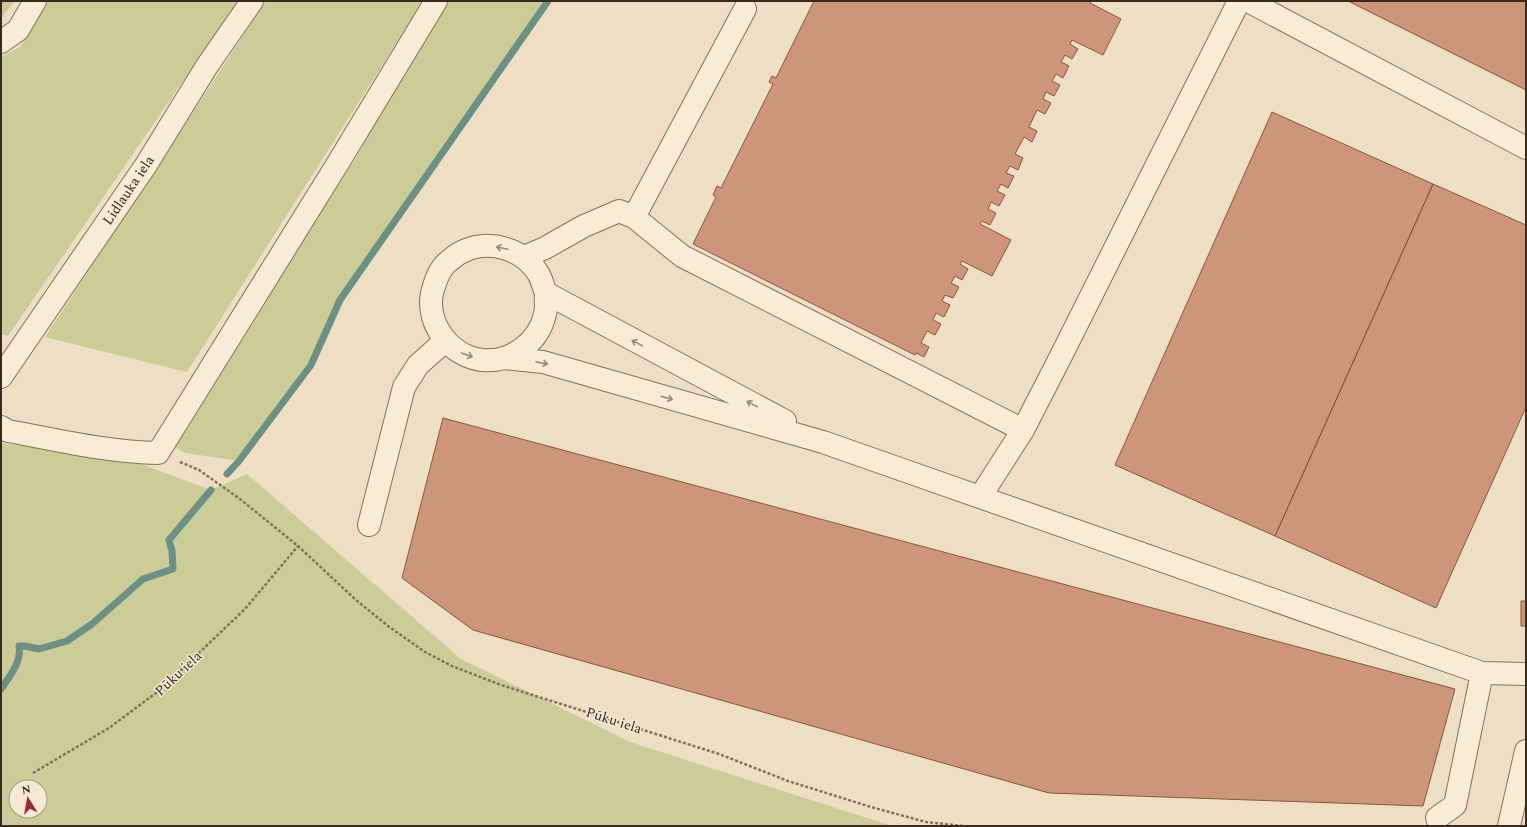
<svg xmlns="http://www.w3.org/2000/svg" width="1527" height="827" viewBox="0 0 1527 827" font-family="Spectral,serif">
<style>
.green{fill:#cbcc97;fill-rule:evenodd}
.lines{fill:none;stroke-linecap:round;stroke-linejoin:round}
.stream{stroke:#6c9084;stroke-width:7}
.building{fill:#cd9579;stroke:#885740}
.minor-casing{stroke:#896f5a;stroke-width:24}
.path{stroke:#896f5a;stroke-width:2.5;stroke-dasharray:3 2;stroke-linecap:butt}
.minor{stroke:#f9ecd7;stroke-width:22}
.oneway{stroke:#998a7a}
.labels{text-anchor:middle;stroke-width:3;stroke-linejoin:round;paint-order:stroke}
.street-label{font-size:14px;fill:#39291e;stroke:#f6e9d3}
</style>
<rect width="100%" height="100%" fill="#eedec4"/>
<path class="green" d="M1 1H15L1 18Z
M47 1H238L8 336 1 334V57L20 47Z
M266 1H423L187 372 45 337Z
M445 1H548L340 300 311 365 239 461 185 453 170 444 354 161Z
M1 443 130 460 211 490 247 474 461 659 630 742 892 826H1ZM16 787H40V811H16Z"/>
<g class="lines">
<path class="stream" d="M227 474 239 461 311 365 340 300 548 1
M1 689C9 677 22 662 19 646H25L39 649 67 641 92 624 143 579 173 569 172 551 169 540 211 490"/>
</g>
<path class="building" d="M814 1H1092L1090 3 1121 19 1103 55 1072 40 1070 44 1078 49 1072 59 1065 55 1061 62 1069 66 1063 78 1056 74 1052 81 1060 85 1054 96 1046 92 1043 99 1051 103 1045 114 1037 110 1029 127 1037 131 1032 142 1024 137 1015 154 1023 158 1018 170 1010 166 1006 173 1014 176 1008 188 1001 184 997 191 1005 195 999 206 991 202 988 209 996 213 990 225 982 221 980 224 1011 240 992 276 962 261 960 264 968 269 962 280 955 276 951 283 959 287 953 298 945 295 942 301 950 305 944 317 936 313 933 320 941 324 935 335 927 331 921 343 929 347 924 357 916 353 915 355 693 244 716 197 713 195 717 186 721 188 773 84 769 82 772 76 776 78Z
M1348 1H1526V90Z
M1272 112 1433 184 1275 536 1115 465Z
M1433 184 1526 225V407L1436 608 1275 536Z
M443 418 1455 689 1423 806 1049 793 473 630 402 578Z
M1521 601H1526V626H1521Z"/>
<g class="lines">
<defs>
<path id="minor" d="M1248 1 1526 148
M1 42 18 30 35 1
M634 217 745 9
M524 257 545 248 584 226 619 211 634 217 682 256 1023 430
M546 293C545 300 547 308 545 314 539 342 511 363 482 360 450 356 426 324 432 293 435 282 439 268 449 261 453 258 458 253 464 251 490 239 523 249 538 273 542 279 543 287 546 293L785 421
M503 358 543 362 823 442 1482 673 1526 674
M1 377 146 165 207 66 252 1
M1 427 8 431C58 440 107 452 158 453L338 163 436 1
M980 497 1023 430 1062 354 1239 1
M369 525 404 387 418 365 445 341
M1437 818 1455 805 1482 673
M1509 826 1526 751"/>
</defs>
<use href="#minor" class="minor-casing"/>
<path class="path" d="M180 462 199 470 240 499 298 546 356 600 388 626 425 652 452 666 501 685 719 754 788 781 871 807 926 822 963 826
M33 773 109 728 160 690 245 609 298 546"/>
<use href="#minor" class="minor"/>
</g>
<defs><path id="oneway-shaft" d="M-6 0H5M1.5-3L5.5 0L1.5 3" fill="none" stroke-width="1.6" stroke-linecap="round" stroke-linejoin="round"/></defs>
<g class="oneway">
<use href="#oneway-shaft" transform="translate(502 248) rotate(-168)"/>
<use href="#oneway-shaft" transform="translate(637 343) rotate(-152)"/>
<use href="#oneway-shaft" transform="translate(467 355) rotate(19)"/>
<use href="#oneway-shaft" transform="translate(542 363) rotate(11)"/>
<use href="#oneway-shaft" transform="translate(667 398) rotate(16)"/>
<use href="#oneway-shaft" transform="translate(752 404) rotate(-152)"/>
</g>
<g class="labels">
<g class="street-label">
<text transform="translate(128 190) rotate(-56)" y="5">Lidlauka iela</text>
<text transform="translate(178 673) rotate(-43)" y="5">Pūku iela</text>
<text transform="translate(614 720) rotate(18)" y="5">Pūku iela</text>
</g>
</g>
<rect width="1527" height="827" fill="none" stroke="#39291e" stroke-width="4"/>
<g transform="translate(28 799) rotate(349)"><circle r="19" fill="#f6e9d3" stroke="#aa9c8b"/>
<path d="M0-3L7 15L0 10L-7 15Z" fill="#982a34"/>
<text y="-6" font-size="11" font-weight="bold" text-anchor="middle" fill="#39291e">N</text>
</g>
</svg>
